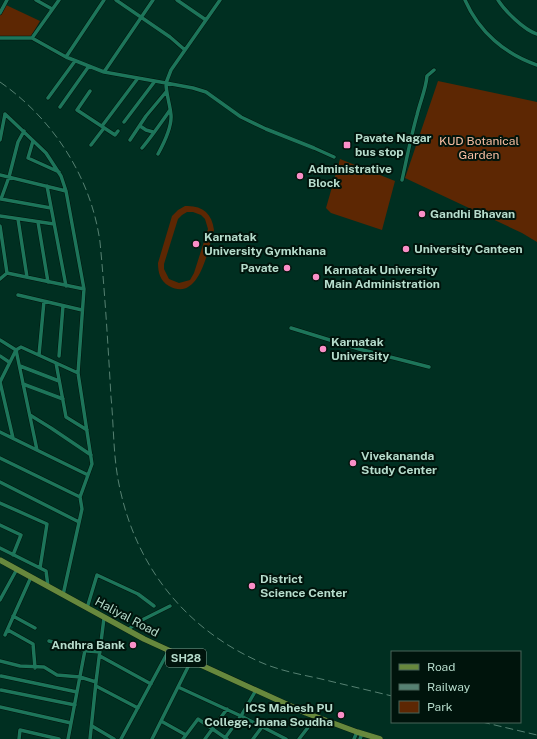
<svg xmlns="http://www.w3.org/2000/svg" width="537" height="739" viewBox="0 0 537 739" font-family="'Public Sans',sans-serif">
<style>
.green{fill:#5d2703;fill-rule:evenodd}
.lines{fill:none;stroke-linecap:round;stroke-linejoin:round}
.street-casing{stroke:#00140c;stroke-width:4.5}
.primary-casing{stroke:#00140c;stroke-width:6}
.street{stroke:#1d755a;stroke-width:3.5}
.primary{stroke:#67883d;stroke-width:5.5}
.rail{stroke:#568172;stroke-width:1;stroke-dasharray:8 4;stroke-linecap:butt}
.poi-dot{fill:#fa8fc8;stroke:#00140c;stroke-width:1.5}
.labels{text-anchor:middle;stroke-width:4;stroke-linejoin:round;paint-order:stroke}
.shield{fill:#00140c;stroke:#7fa092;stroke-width:1}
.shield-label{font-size:11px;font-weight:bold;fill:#b6dccc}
.poi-label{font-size:12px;font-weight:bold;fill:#b6dccc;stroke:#00140c;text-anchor:start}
.park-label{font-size:12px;fill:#f7bea2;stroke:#00140c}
.street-label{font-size:12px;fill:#b6dccc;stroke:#00140c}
</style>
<rect width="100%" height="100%" fill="#002f21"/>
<path class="green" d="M6 5 40 21 31 36H0V15Z
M438 81 537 102V242L522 233 405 178Z
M340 159 395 181 382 230 331 213 326 208Z
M185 206C202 205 212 213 214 230 208 248 200 303 169 286 160 281 158 272 158 263L172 216 178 210ZM187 212H193L201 215 205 219 208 229 194 273 190 280 179 283 169 279 164 269V264L178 219 182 215Z"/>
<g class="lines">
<defs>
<path id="street" d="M36 0 52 9
M116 0 170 37 185 50
M177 0 206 20
M465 0C479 32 505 54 537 65
M498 0C505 11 524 30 537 34
M0 13 7 0
M0 38H32L59 0
M32 38 66 57 104 72 166 83 171 70 220 0
M66 57 104 0
M104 72 153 0
M90 91 77 110 115 135 118 131
M48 98 75 61
M60 107 89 66
M5 114 46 153 61 176 66 191 84 289 78 373 92 464 80 497 82 509 63 595
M124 122 155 81
M102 126 138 78
M140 126 146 130 153 132
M24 131 18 142 9 177 1 199 51 208
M0 140 5 114
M130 140 146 116 166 92
M33 141 28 158 59 172
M91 145 104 128
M142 148C152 136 161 123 170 110
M158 154C164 143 172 127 171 115 170 104 166 94 166 83L193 88 206 92 241 117 266 129 314 148 334 157
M0 175 66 191
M402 180C407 158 411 136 417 115 420 102 426 89 427 76L434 70
M47 186 66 286
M0 216 54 224
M18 219 27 277
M38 222 48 282
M0 226 7 273 0 279
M7 273 84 289
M18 295 82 310
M291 328 359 349 429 367
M0 340 16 350 37 450
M39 355 44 301
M0 356 9 362
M59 356 63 306
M56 363 66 417 87 430
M20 366 59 381
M23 384 63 399
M30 415 51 428 91 455
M0 432 88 475
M13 438 0 382 16 350 21 347 78 373
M0 458 80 497
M0 482 79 522
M0 503 47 524 40 568
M0 525 21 535 13 555
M0 548 46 571 48 586
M0 600 17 569
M87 608 97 575 138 594 154 606
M13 616 35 628
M8 630 33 644 35 668
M128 630 136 623 170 606
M5 635 31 577
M49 641 88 651 100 652
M100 656 151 684
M0 661 20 666 44 667 57 675 80 677 96 682
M1 676 77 692
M96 686 138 708
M178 687 241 716 286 739
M1 690 75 705
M0 707 71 723
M161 721 186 735
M92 726 114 739
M225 738 241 716 256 690
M19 739 20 730 59 739
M68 739 85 650
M90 739 96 682 104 618
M121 739 169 650
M152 739 191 661
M183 739 198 719 227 739
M205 739 227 709
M253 739 262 727
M299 739 316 717
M354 739 357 732
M360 739 362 734"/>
<path id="primary" d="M0 560 144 639 306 713 357 732 380 739"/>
</defs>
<use href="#street" class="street-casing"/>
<use href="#primary" class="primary-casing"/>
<use href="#street" class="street"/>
<use href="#primary" class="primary"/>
<path class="rail" d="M0 82C53 119 91 177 100 242 105 294 108 345 111 397 114 427 113 459 120 489 137 568 186 629 260 662 278 670 298 674 317 678 342 684 367 690 392 696
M482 722 537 735"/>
</g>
<g class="poi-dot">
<rect x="343" y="141" width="8" height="8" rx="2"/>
<circle cx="300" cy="176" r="4"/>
<circle cx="422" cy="214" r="4"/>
<circle cx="196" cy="244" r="4"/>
<circle cx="406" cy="249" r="4"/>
<circle cx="287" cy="268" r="4"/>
<circle cx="316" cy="277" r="4"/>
<circle cx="323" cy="349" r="4"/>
<circle cx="353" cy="463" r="4"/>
<circle cx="252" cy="586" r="4"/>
<circle cx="133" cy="645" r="4"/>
<circle cx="341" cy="715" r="4"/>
</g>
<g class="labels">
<rect class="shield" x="166" y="649" width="40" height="18" rx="3"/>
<g class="shield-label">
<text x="186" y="662">SH28</text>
</g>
<g class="poi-label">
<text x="355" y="142">Pavate Nagar<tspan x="355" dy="14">bus stop</tspan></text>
<text x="308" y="173">Administrative<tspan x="308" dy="14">Block</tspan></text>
<text x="430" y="218">Gandhi Bhavan</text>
<text x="204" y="241">Karnatak<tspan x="204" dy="14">University Gymkhana</tspan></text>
<text x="414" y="253">University Canteen</text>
<text x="279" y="272" text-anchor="end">Pavate</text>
<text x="324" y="274">Karnatak University<tspan x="324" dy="14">Main Administration</tspan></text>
<text x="331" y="346">Karnatak<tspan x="331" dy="14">University</tspan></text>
<text x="361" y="460">Vivekananda<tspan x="361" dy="14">Study Center</tspan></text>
<text x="260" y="583">District<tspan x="260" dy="14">Science Center</tspan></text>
<text x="125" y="649" text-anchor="end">Andhra Bank</text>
<text x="333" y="712" text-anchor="end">ICS Mahesh PU<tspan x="333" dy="14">College, Jnana Soudha</tspan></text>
</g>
<g class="park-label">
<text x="479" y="145">KUD Botanical<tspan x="479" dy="14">Garden</tspan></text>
</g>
<g class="street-label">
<text transform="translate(127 617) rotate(28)" y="4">Haliyal Road</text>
</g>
</g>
<rect x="391" y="651" width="130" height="72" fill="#00140c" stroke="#496459"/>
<rect x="399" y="664" width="20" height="6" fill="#67883d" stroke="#496459"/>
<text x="427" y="671" font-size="12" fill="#b6dccc">Road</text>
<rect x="399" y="684" width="20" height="6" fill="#568172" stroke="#496459"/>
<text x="427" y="691" font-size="12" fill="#b6dccc">Railway</text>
<rect x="399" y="701" width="20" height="12" fill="#5d2703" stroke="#496459"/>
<text x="427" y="711" font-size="12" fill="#b6dccc">Park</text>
</svg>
